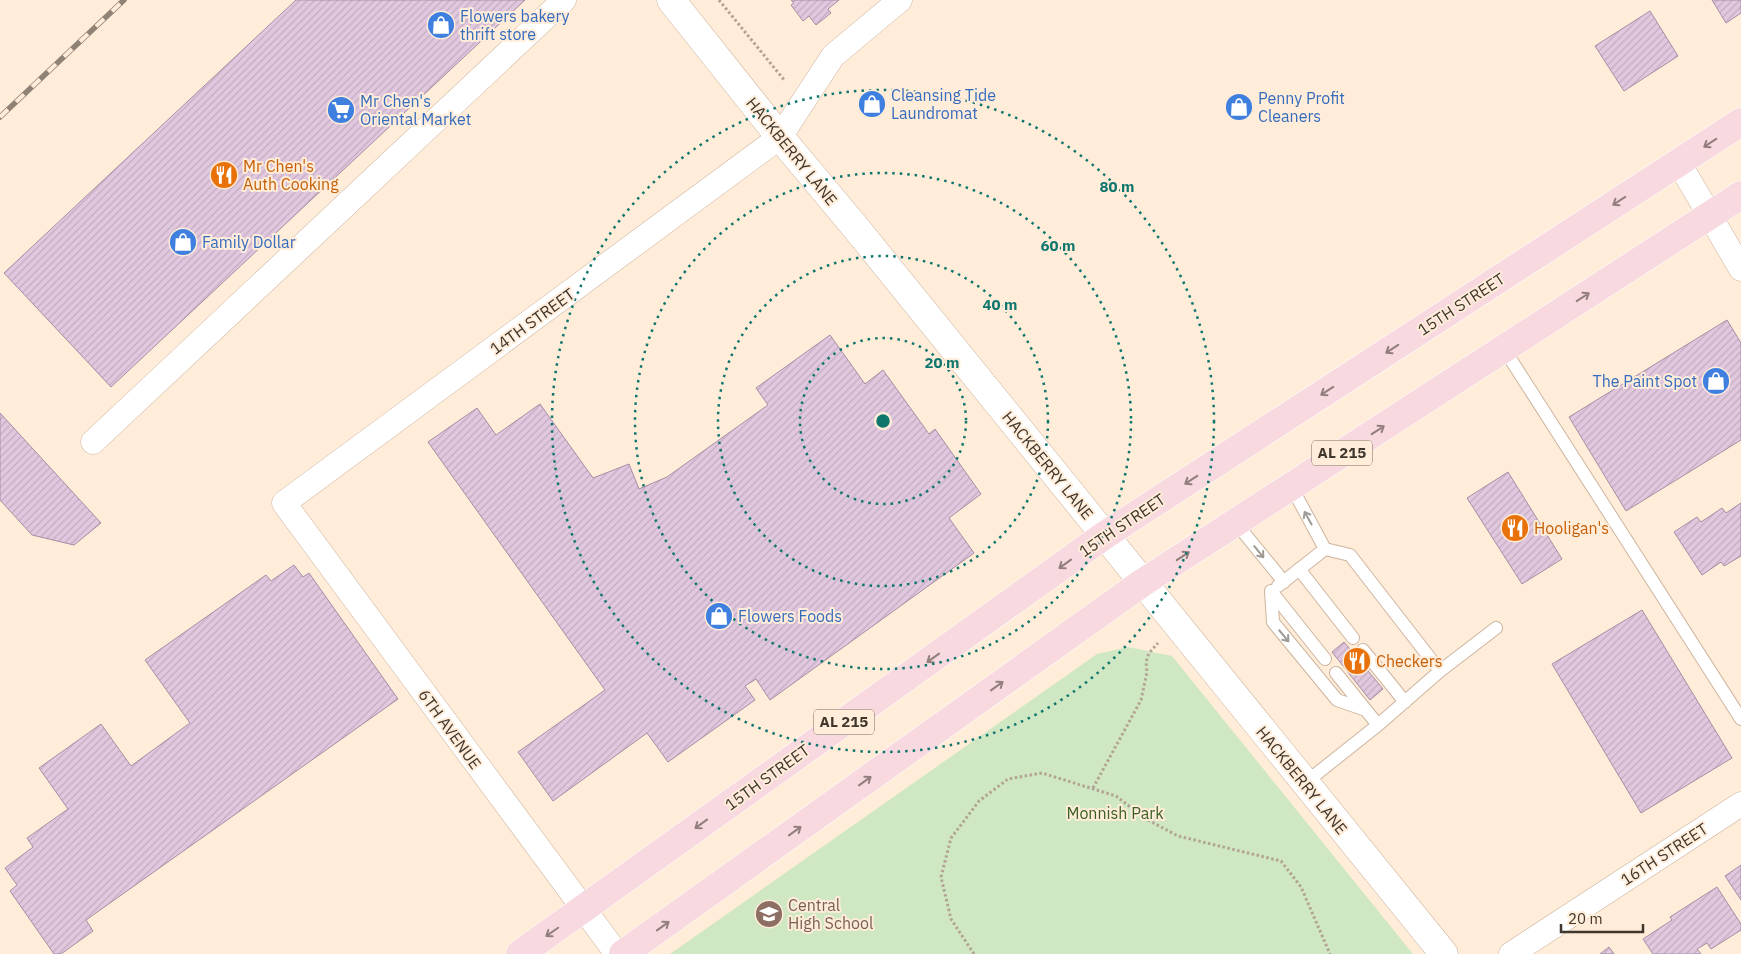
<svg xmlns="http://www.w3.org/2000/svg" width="1741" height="954" viewBox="0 0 1741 954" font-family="'IBM Plex Sans',sans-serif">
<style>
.green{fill:#cfe8c3}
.building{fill:url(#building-hatch);stroke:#a58ea3}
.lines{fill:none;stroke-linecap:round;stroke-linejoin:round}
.lane-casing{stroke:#cdb59f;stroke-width:14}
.street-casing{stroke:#cdb59f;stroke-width:25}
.secondary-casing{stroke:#cdb59f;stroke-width:29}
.primary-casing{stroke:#fff;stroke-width:29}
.path{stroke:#b2a394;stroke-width:3;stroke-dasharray:2.5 2.5;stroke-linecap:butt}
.lane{stroke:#fff;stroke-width:12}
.street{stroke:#fff;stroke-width:24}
.secondary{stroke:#fff;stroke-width:28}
.primary{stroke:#f7d9df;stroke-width:28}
.rail-casing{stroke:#908376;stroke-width:5.5}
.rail{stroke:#ffecd9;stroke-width:4;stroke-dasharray:11;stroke-linecap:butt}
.oneway{stroke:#927f7d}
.oneway2{stroke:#9f9a96}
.ring{fill:none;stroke:#0f766e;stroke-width:2.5;stroke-dasharray:2.5 5}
.labels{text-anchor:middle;stroke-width:4;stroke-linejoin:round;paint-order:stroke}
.shield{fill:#ffecd9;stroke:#796d61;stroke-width:1}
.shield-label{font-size:15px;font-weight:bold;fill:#3f362d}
.shop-label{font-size:16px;fill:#366cbe;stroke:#ffecd9;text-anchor:start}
.street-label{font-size:16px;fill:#3f362d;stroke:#ffecd9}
.food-label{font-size:16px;fill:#c56008;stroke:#ffecd9;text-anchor:start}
.park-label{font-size:16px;fill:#3a6024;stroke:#ffecd9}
.education-label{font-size:16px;fill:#785e54;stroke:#ffecd9;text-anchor:start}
.centre{fill:#0f766e;stroke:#ffecd9;stroke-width:2.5}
.ring-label{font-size:15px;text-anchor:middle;font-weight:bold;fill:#0f766e;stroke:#ffecd9;stroke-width:4;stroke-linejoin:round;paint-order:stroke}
</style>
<defs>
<pattern id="building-hatch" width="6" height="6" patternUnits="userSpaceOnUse" patternTransform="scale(1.25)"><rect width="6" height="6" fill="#e1c8df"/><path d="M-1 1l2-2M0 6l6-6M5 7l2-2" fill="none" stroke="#c2acc0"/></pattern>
</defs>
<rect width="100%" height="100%" fill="#ffecd9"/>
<path class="green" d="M1128 647 1172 656 1413 954H670L1097 654Z"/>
<path class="building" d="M296 0H525L111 387 4 273Z
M791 0H839L828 9 831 13 816 25 809 16 803 21 791 5 794 3Z
M1712 0H1741V13L1726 23Z
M1650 11 1678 56 1624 91 1595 46Z
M1727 320 1741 343V440L1626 511 1569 417Z
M830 335 865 384 883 370 929 434 935 429 981 494 949 518 974 553 770 700 756 679 745 686 755 700 668 762 647 733 553 801 518 752 605 690 428 442 477 408 496 435 540 404 593 478 629 464 639 489 667 477 768 405 756 388Z
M0 413 101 523 74 545 32 535 0 500Z
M1508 472 1562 559 1522 584 1467 498Z
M1741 503V556L1724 566 1721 562 1702 575 1674 532 1697 517 1701 522 1722 508 1726 513Z
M294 565 303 577 309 573 398 699 86 920 93 931 61 954H54L10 891 17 885 5 868 33 847 27 838 68 809 39 768 101 724 131 766 190 723 145 660 266 575 271 581Z
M1642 610 1732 758 1641 813 1552 664Z
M1344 642 1383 689 1370 700 1332 652Z
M1741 865V900L1725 876Z
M1717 887 1741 924V930L1711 949 1707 943 1697 949 1701 954H1653L1643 939 1672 920 1670 917Z
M1609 947 1614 954H1600Z"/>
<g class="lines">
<defs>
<path id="lane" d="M1504 349 1741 719
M1291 486 1325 549 1350 555 1440 671
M1235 522 1284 582
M1299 569 1353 638
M1278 586 1325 549
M1271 591 1273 622 1337 700 1366 710
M1271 591 1325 659
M1363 650 1405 702
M1336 673 1378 725
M1305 783 1378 725 1440 671 1496 628"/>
<path id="street" d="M1679 163 1741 269
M93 442 564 0
M617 954 284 503 780 137 833 56 900 0
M1511 954 1741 804"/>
<path id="secondary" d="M671 0 780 137 856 228 1444 954"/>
<path id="primary" d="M520 954 1105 535 1741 122
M623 954 1142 583 1741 195"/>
</defs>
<use href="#lane" class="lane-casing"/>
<use href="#street" class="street-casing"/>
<use href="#secondary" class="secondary-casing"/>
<use href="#primary" class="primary-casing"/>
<path class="path" d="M719 0 785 81
M1093 788 1141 700 1147 672 1146 662 1149 653 1158 643
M974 954 951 919 941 877 951 838 979 801 1008 779 1042 773 1116 796 1146 819 1178 836 1281 861 1301 887 1330 954"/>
<use href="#lane" class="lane"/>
<use href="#street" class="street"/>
<use href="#secondary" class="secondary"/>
<use href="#primary" class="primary"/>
<defs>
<path id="rail" d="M0 117 124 0"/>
</defs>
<use href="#rail" class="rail-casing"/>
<use href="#rail" class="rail"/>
</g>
<defs><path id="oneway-shaft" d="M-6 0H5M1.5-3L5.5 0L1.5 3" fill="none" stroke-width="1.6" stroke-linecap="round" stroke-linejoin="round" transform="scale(1.25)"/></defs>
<g class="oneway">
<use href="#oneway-shaft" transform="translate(1710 143) rotate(147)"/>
<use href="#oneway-shaft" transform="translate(1619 201) rotate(147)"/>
<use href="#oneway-shaft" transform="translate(1583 297) rotate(-33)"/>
<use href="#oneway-shaft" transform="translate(1392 349) rotate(147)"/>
<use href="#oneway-shaft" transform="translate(1327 391) rotate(147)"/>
<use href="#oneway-shaft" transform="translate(1378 430) rotate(-33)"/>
<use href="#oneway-shaft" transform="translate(1191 480) rotate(147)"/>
<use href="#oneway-shaft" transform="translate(1183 556) rotate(-33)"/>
<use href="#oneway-shaft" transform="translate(1065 564) rotate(144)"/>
<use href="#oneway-shaft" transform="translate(933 658) rotate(144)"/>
<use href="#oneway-shaft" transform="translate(997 686) rotate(-36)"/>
<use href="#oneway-shaft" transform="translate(865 781) rotate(-36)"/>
<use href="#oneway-shaft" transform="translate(701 824) rotate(144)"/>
<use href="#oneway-shaft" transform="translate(795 831) rotate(-36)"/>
<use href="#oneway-shaft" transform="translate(663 926) rotate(-36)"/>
<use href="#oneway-shaft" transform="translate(552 932) rotate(145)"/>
</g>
<g class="oneway2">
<use href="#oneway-shaft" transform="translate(1308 518) rotate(-119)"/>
<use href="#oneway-shaft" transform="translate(1259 552) rotate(51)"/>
<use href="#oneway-shaft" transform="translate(1284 636) rotate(50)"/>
</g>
<g class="ring">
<circle cx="883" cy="421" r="83"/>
<circle cx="883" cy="421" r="165"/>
<circle cx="883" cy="421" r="248"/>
<circle cx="883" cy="421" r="331"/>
</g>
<defs>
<symbol id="shop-disc" viewBox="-11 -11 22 22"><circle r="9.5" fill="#3f7fe0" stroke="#ffecd9"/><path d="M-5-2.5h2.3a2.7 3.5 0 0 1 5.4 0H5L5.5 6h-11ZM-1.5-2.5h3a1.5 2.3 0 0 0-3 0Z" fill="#fff"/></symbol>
<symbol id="supermarket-disc" viewBox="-11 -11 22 22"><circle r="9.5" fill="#3f7fe0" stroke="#ffecd9"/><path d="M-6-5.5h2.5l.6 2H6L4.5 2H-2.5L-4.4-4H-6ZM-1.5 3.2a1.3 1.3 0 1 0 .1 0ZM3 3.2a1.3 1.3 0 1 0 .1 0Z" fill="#fff"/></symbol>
<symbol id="restaurant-disc" viewBox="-11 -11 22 22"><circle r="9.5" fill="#e8710a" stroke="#ffecd9"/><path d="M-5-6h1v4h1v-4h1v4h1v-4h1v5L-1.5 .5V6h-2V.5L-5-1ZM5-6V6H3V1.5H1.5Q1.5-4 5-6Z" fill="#fff"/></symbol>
<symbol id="school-disc" viewBox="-11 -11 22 22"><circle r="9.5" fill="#8d6e63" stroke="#ffecd9"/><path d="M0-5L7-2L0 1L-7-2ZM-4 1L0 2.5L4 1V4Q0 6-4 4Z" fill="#fff"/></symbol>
</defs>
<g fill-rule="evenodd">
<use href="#shop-disc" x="425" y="9" width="32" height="32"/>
<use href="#shop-disc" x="856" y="88" width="32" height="32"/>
<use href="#shop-disc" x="1223" y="91" width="32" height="32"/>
<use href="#supermarket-disc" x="325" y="94" width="32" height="32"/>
<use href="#restaurant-disc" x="208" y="159" width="32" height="32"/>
<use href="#shop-disc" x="167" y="226" width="32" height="32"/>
<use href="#shop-disc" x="1700" y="365" width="32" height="32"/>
<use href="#restaurant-disc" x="1499" y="512" width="32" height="32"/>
<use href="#shop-disc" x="703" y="600" width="32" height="32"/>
<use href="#restaurant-disc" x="1341" y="645" width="32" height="32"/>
<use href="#school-disc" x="753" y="898" width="32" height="32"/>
</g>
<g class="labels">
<g class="shield">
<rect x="1312" y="440.5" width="60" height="25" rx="4"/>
<rect x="814" y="709.5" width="60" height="25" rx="4"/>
</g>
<g class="shield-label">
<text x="1342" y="458">AL 215</text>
<text x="844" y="727">AL 215</text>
</g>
<g class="shop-label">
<text x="460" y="22">Flowers bakery<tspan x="460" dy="18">thrift store</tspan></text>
<text x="891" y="101">Cleansing Tide<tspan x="891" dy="18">Laundromat</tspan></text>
<text x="1258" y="104">Penny Profit<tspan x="1258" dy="18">Cleaners</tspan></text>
<text x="360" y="107">Mr Chen's<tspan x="360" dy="18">Oriental Market</tspan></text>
<text x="202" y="248">Family Dollar</text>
<text x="1697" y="387" text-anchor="end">The Paint Spot</text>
<text x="738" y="622">Flowers Foods</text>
</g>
<g class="street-label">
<text transform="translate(792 151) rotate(51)" y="6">HACKBERRY LANE</text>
<text transform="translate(1461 304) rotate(-33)" y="6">15TH STREET</text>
<text transform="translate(532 321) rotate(-36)" y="6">14TH STREET</text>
<text transform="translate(1048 465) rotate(51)" y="6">HACKBERRY LANE</text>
<text transform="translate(1122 525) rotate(-34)" y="6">15TH STREET</text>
<text transform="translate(450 729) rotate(54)" y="6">6TH AVENUE</text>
<text transform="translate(767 777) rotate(-36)" y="6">15TH STREET</text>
<text transform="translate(1302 780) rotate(51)" y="6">HACKBERRY LANE</text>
<text transform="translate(1664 854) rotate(-33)" y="6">16TH STREET</text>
</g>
<g class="food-label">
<text x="243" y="172">Mr Chen's<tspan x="243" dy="18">Auth Cooking</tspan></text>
<text x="1534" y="534">Hooligan's</text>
<text x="1376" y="667">Checkers</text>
</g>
<g class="park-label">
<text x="1115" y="819">Monnish Park</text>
</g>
<g class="education-label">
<text x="788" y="911">Central<tspan x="788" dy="18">High School</tspan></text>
</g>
</g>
<circle cx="883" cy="421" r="8" class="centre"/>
<g class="ring-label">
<text x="1117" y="192">80 m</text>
<text x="1058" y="251">60 m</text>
<text x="1000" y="310">40 m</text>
<text x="942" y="368">20 m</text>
</g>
<path d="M1561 924v8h82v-8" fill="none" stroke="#3f362d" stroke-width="2.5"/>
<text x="1568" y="924" font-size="15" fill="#3f362d" stroke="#ffecd9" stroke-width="4" paint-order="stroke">20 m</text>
</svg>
